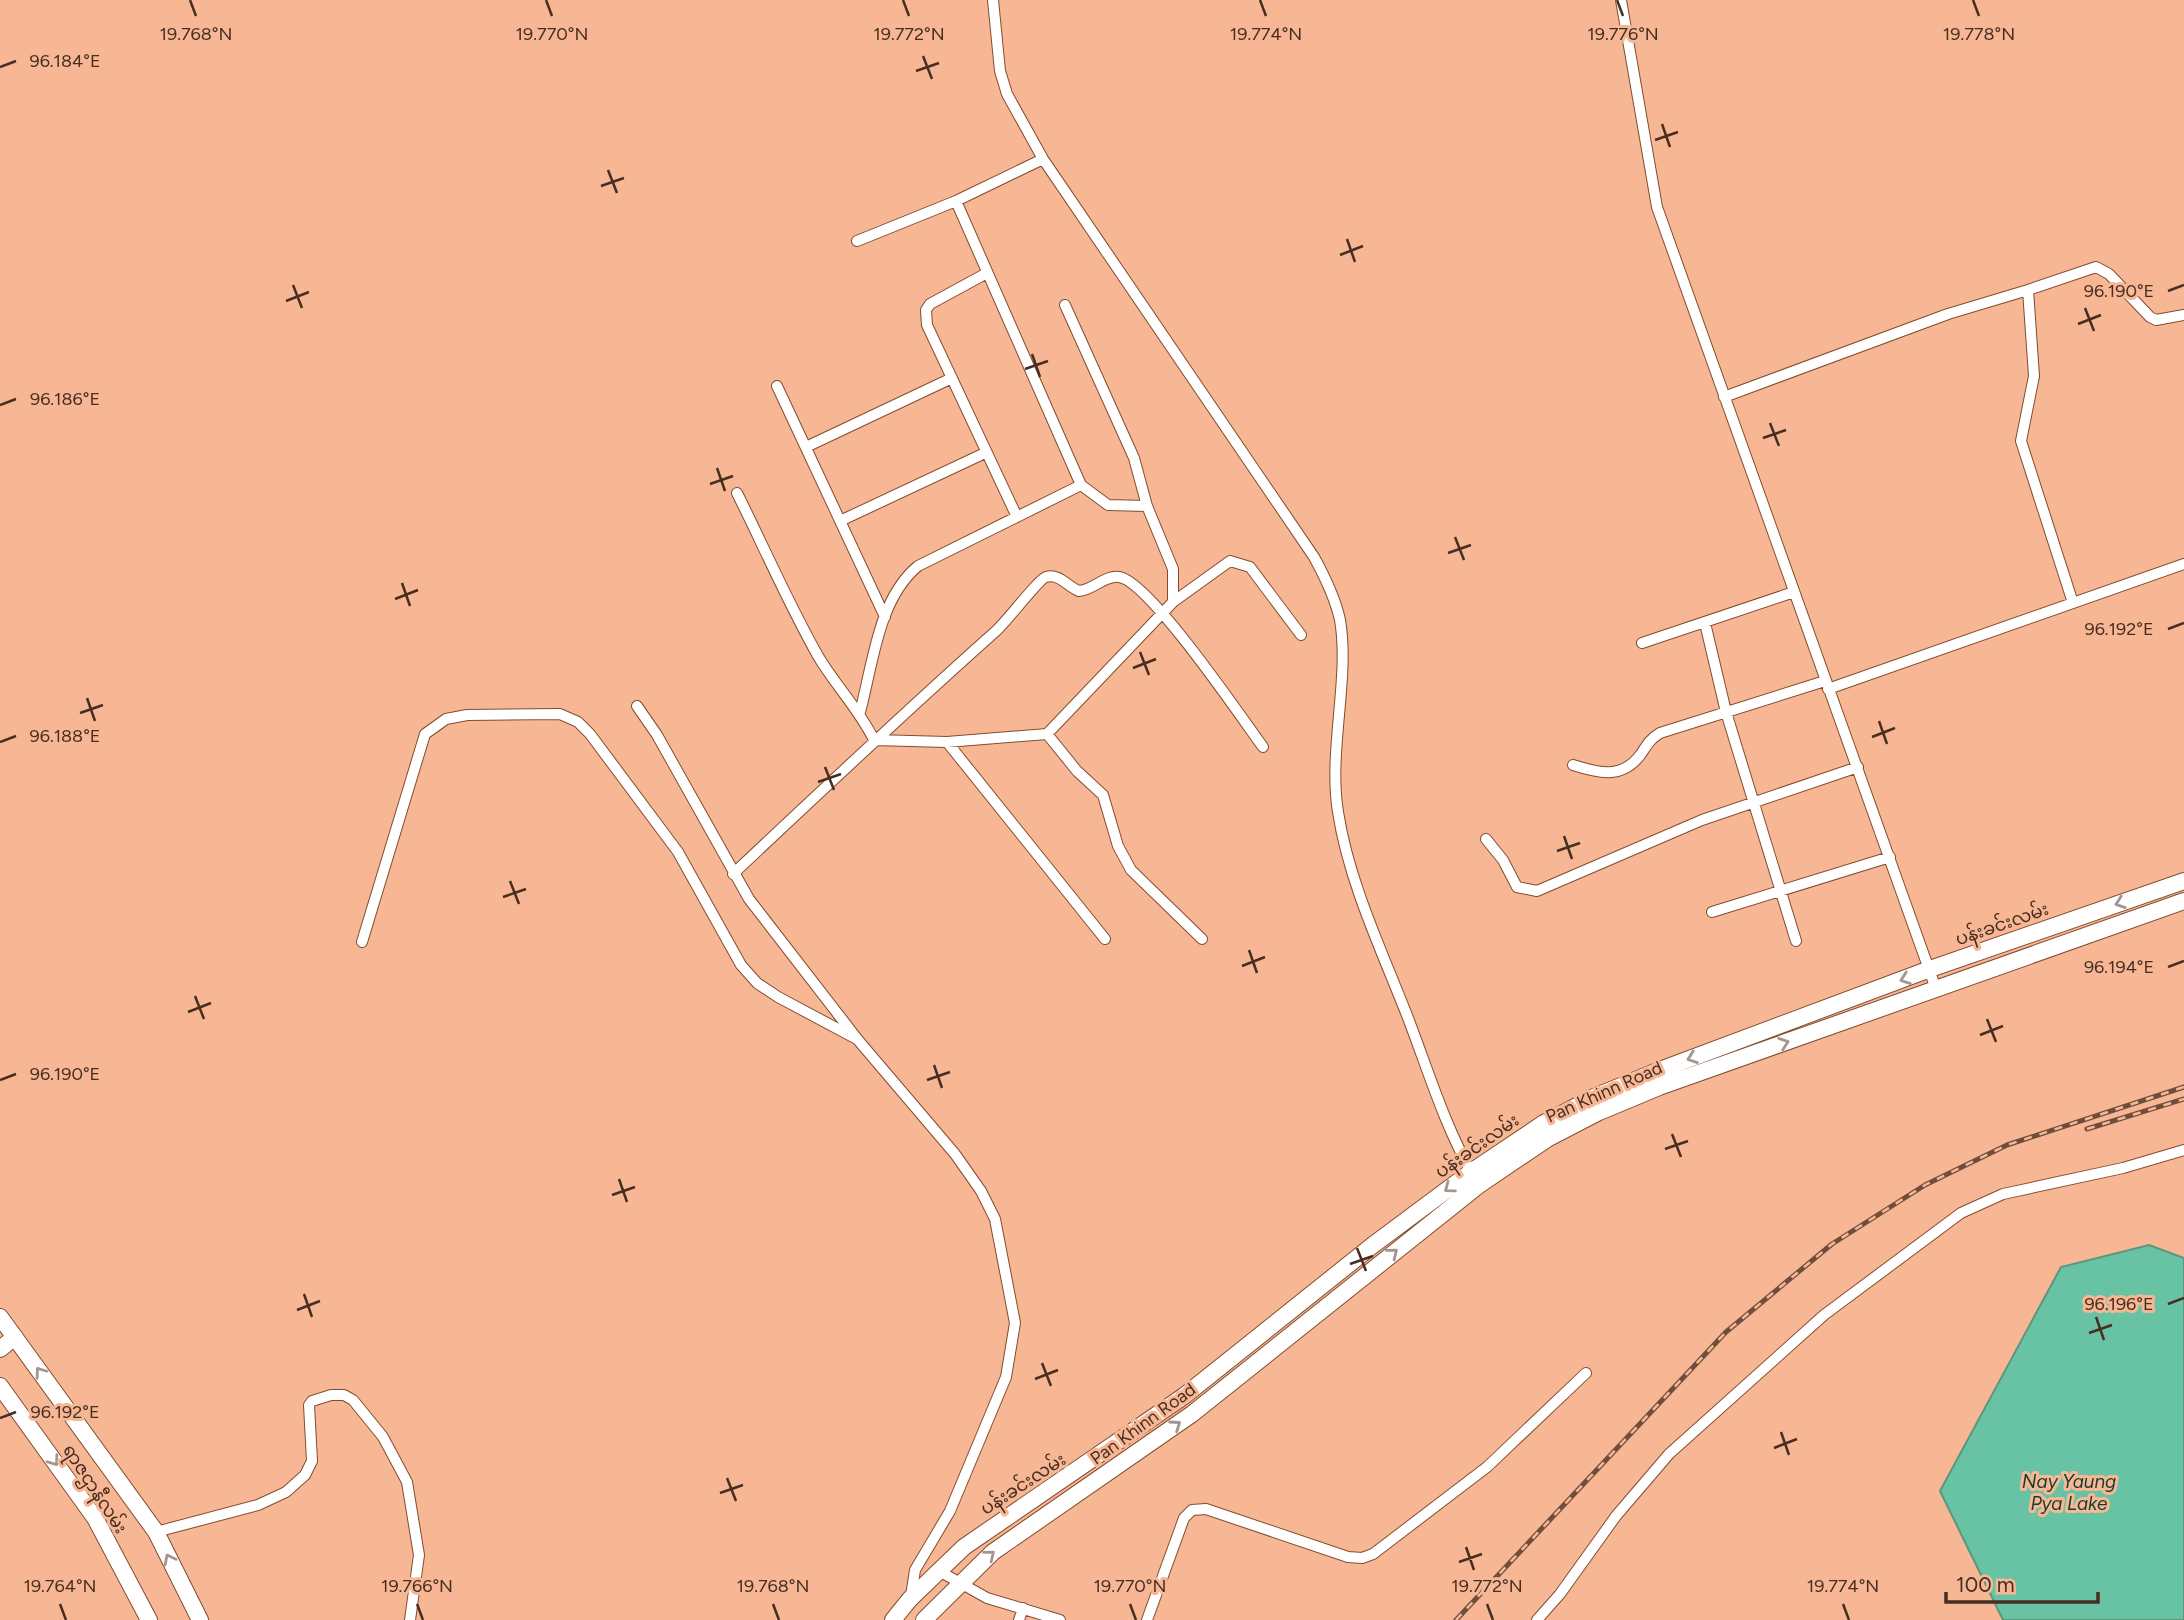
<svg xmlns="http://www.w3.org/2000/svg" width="2184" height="1620" viewBox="0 0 2184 1620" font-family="Figtree,'Noto Sans Myanmar',sans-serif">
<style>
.water{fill:#67c3a3;stroke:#5d967c;stroke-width:2}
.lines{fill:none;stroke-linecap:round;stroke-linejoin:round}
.minor-casing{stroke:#844c2d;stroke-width:12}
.primary-casing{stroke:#844c2d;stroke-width:18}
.minor{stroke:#fff;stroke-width:10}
.primary{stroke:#fff;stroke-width:16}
.rail-casing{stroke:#714e3c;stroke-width:5}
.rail{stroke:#f7b795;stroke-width:2.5;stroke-dasharray:8;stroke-linecap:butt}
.oneway{stroke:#a39690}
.ticks{fill:none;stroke:#472e20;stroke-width:2.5}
.labels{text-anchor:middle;stroke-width:6;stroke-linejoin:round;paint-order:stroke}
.street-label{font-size:18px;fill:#472e20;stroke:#f7b795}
.water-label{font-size:19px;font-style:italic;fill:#133d2f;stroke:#f7b795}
.ticks-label{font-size:18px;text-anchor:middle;fill:#472e20;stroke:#f7b795;stroke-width:6;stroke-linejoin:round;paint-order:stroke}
</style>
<rect width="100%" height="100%" fill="#f7b795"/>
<path class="water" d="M2149 1245 2184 1258V1620H2003L1940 1491 2061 1267Z"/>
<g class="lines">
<defs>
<path id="minor" d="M993 0 1000 71 1007 94 1043 159 1314 557C1325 577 1335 597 1340 620 1350 678 1328 751 1338 812 1349 883 1382 951 1408 1018 1428 1070 1445 1127 1473 1175
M1621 0 1657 207 1936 989
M956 201 1081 485
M857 241 956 201 1043 159
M987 273 930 304 926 310 927 325 1017 517
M1065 305 1134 458 1147 506 1173 569V602
M777 386 885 617
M1724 397 1948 314 2028 290
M806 447 952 378
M737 493C764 547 788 603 818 656 835 685 859 709 874 740L947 742 1047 734 1173 602 1230 561 1250 567 1301 635
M840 521 985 453
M2073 603 2021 441 2034 376 2028 290 2096 267 2109 274 2150 317 2156 320 2184 315
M1705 623 1726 712 1796 941
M1642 643 1794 592
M1828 689 2184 564
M637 706 657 735 749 899 858 1040 955 1154 981 1191 995 1219 1015 1323 1006 1377 950 1511 915 1570 911 1596
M860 712C873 664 878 599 918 566L1081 485 1108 505 1147 506
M1047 734 1077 771 1103 795 1118 846 1131 870 1202 939
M947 742 1105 939
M1573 765C1598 773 1622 780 1641 754 1647 745 1650 739 1660 733L1825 681
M1486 839 1503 860 1517 887 1537 891 1702 820 1858 767
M733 874C820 792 907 710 996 631 1007 621 1039 579 1046 577 1059 573 1068 587 1079 591 1093 590 1105 575 1119 577 1149 581 1241 717 1263 747
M1712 912 1890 857
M362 942 425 734 446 719 467 715 560 714 578 722 590 734 678 852 741 965 757 983 778 997 855 1038
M156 1532 258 1505 286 1492 305 1475 312 1461 309 1405 312 1401 331 1395H344L353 1400 383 1437 407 1482 419 1555 410 1620
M939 1571 987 1598 1060 1620
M1019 1620 1023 1608
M1147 1620 1184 1518 1192 1510 1206 1509 1348 1557 1362 1558 1373 1554 1487 1467 1586 1373
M1537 1620 1560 1594 1616 1516 1669 1454 1824 1315 1961 1213 2003 1194 2123 1168 2184 1150"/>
<path id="primary" d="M0 1317 156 1532 200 1620
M0 1349 15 1337
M0 1386 95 1518 149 1620
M893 1620 910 1599 964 1547 1184 1396 1373 1245 1471 1172 1544 1123 1594 1097 1660 1070 1930 969 2184 881
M924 1620 993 1552 1192 1414 1479 1185 1547 1139 1599 1112 1659 1087 2184 901"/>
</defs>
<use href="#minor" class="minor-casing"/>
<use href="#primary" class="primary-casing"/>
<use href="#minor" class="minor"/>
<use href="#primary" class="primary"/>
<defs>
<path id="rail" d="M2087 1129 2184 1099
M1456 1620 1726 1332 1832 1244 1925 1185 2007 1145 2184 1087"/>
</defs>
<use href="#rail" class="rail-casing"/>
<use href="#rail" class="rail"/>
</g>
<defs><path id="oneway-chevron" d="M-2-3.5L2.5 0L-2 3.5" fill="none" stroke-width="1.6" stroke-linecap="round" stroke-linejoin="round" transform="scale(1.75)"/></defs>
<g class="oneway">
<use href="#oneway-chevron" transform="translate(2120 903) rotate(161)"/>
<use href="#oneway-chevron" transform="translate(1905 979) rotate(160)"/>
<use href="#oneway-chevron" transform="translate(1784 1043) rotate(-19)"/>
<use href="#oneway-chevron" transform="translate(1692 1058) rotate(160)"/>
<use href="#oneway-chevron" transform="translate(1449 1188) rotate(143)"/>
<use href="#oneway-chevron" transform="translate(1393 1253) rotate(-39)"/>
<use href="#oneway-chevron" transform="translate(40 1372) rotate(-126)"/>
<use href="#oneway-chevron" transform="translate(1176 1425) rotate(-35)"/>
<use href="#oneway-chevron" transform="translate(54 1461) rotate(54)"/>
<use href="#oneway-chevron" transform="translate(990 1555) rotate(-39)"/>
<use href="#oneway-chevron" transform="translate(169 1559) rotate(-117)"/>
</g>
<path class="ticks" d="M190 0 196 16M546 0 552 16M903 0 909 16M1260 0 1266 16M1617 0 1623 16M1973 0 1979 16M923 56 932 79M0 67 16 61M916 71 939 63M1662 124 1670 147M1655 140 1678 132M608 170 617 193M601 186 624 178M1347 239 1355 262M1340 255 1363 246M293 285 302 308M2168 291 2184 285M286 301 309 292M2085 308 2094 331M2078 324 2101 315M1032 354 1040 377M1025 369 1048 361M0 405 16 399M1770 423 1779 446M1763 438 1786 430M717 468 725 491M710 484 733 476M1455 537 1464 560M1448 553 1471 545M402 583 410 606M395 599 418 590M2168 629 2184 623M1140 652 1149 675M1133 668 1156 659M87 698 95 721M80 713 103 705M1879 721 1887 744M1872 737 1895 728M0 742 16 736M825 767 834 790M818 782 841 774M1564 836 1572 859M1557 851 1580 843M510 881 519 904M503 897 526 889M1249 950 1257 973M1242 966 1265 957M2168 967 2184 961M195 996 204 1019M188 1012 211 1003M1987 1019 1996 1042M1980 1035 2003 1026M934 1065 942 1088M0 1080 16 1074M927 1080 950 1072M1672 1134 1681 1157M1665 1149 1688 1141M619 1179 627 1202M612 1195 635 1187M1357 1248 1366 1271M1350 1264 1373 1256M304 1294 312 1317M2168 1304 2184 1298M297 1310 320 1301M2096 1317 2104 1340M2089 1333 2112 1325M1042 1363 1051 1386M1035 1379 1058 1370M0 1418 16 1412M1781 1432 1789 1455M1774 1448 1797 1439M727 1478 736 1501M720 1493 743 1485M1466 1547 1474 1570M1459 1562 1482 1554M60 1604 66 1620M417 1604 423 1620M773 1604 779 1620M1130 1604 1136 1620M1487 1604 1493 1620M1843 1604 1849 1620"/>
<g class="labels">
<g class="street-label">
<text transform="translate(2002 924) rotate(-19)" y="6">ပန်းခင်းလမ်း</text>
<text transform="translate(1604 1092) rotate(-24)" y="6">Pan Khinn Road</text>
<text transform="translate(1477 1146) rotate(-35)" y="6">ပန်းခင်းလမ်း</text>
<text transform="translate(1143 1424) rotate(-36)" y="6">Pan Khinn Road</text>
<text transform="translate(1023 1484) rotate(-33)" y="6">ပန်းခင်းလမ်း</text>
<text transform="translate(95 1489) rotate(57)" y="6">ရာဇဌာနီလမ်း</text>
</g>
<g class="water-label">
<text x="2069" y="1488">Nay Yaung<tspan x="2069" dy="22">Pya Lake</tspan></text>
</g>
</g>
<g class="ticks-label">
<text x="196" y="40">19.768°N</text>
<text x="552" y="40">19.770°N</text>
<text x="909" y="40">19.772°N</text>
<text x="1266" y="40">19.774°N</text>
<text x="1623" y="40">19.776°N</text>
<text x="1979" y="40">19.778°N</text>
<text x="65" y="67">96.184°E</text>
<text x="2119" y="297">96.190°E</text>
<text x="65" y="405">96.186°E</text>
<text x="2119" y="635">96.192°E</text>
<text x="65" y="742">96.188°E</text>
<text x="2119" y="973">96.194°E</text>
<text x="65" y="1080">96.190°E</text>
<text x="2119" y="1310">96.196°E</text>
<text x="65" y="1418">96.192°E</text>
<text x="60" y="1592">19.764°N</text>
<text x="417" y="1592">19.766°N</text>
<text x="773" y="1592">19.768°N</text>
<text x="1130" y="1592">19.770°N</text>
<text x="1487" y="1592">19.772°N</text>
<text x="1843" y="1592">19.774°N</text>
</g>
<path d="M1946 1592v10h152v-10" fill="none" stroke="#472e20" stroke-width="3.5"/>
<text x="1956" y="1592" font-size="21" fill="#472e20" stroke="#f7b795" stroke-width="5" paint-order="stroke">100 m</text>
</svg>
